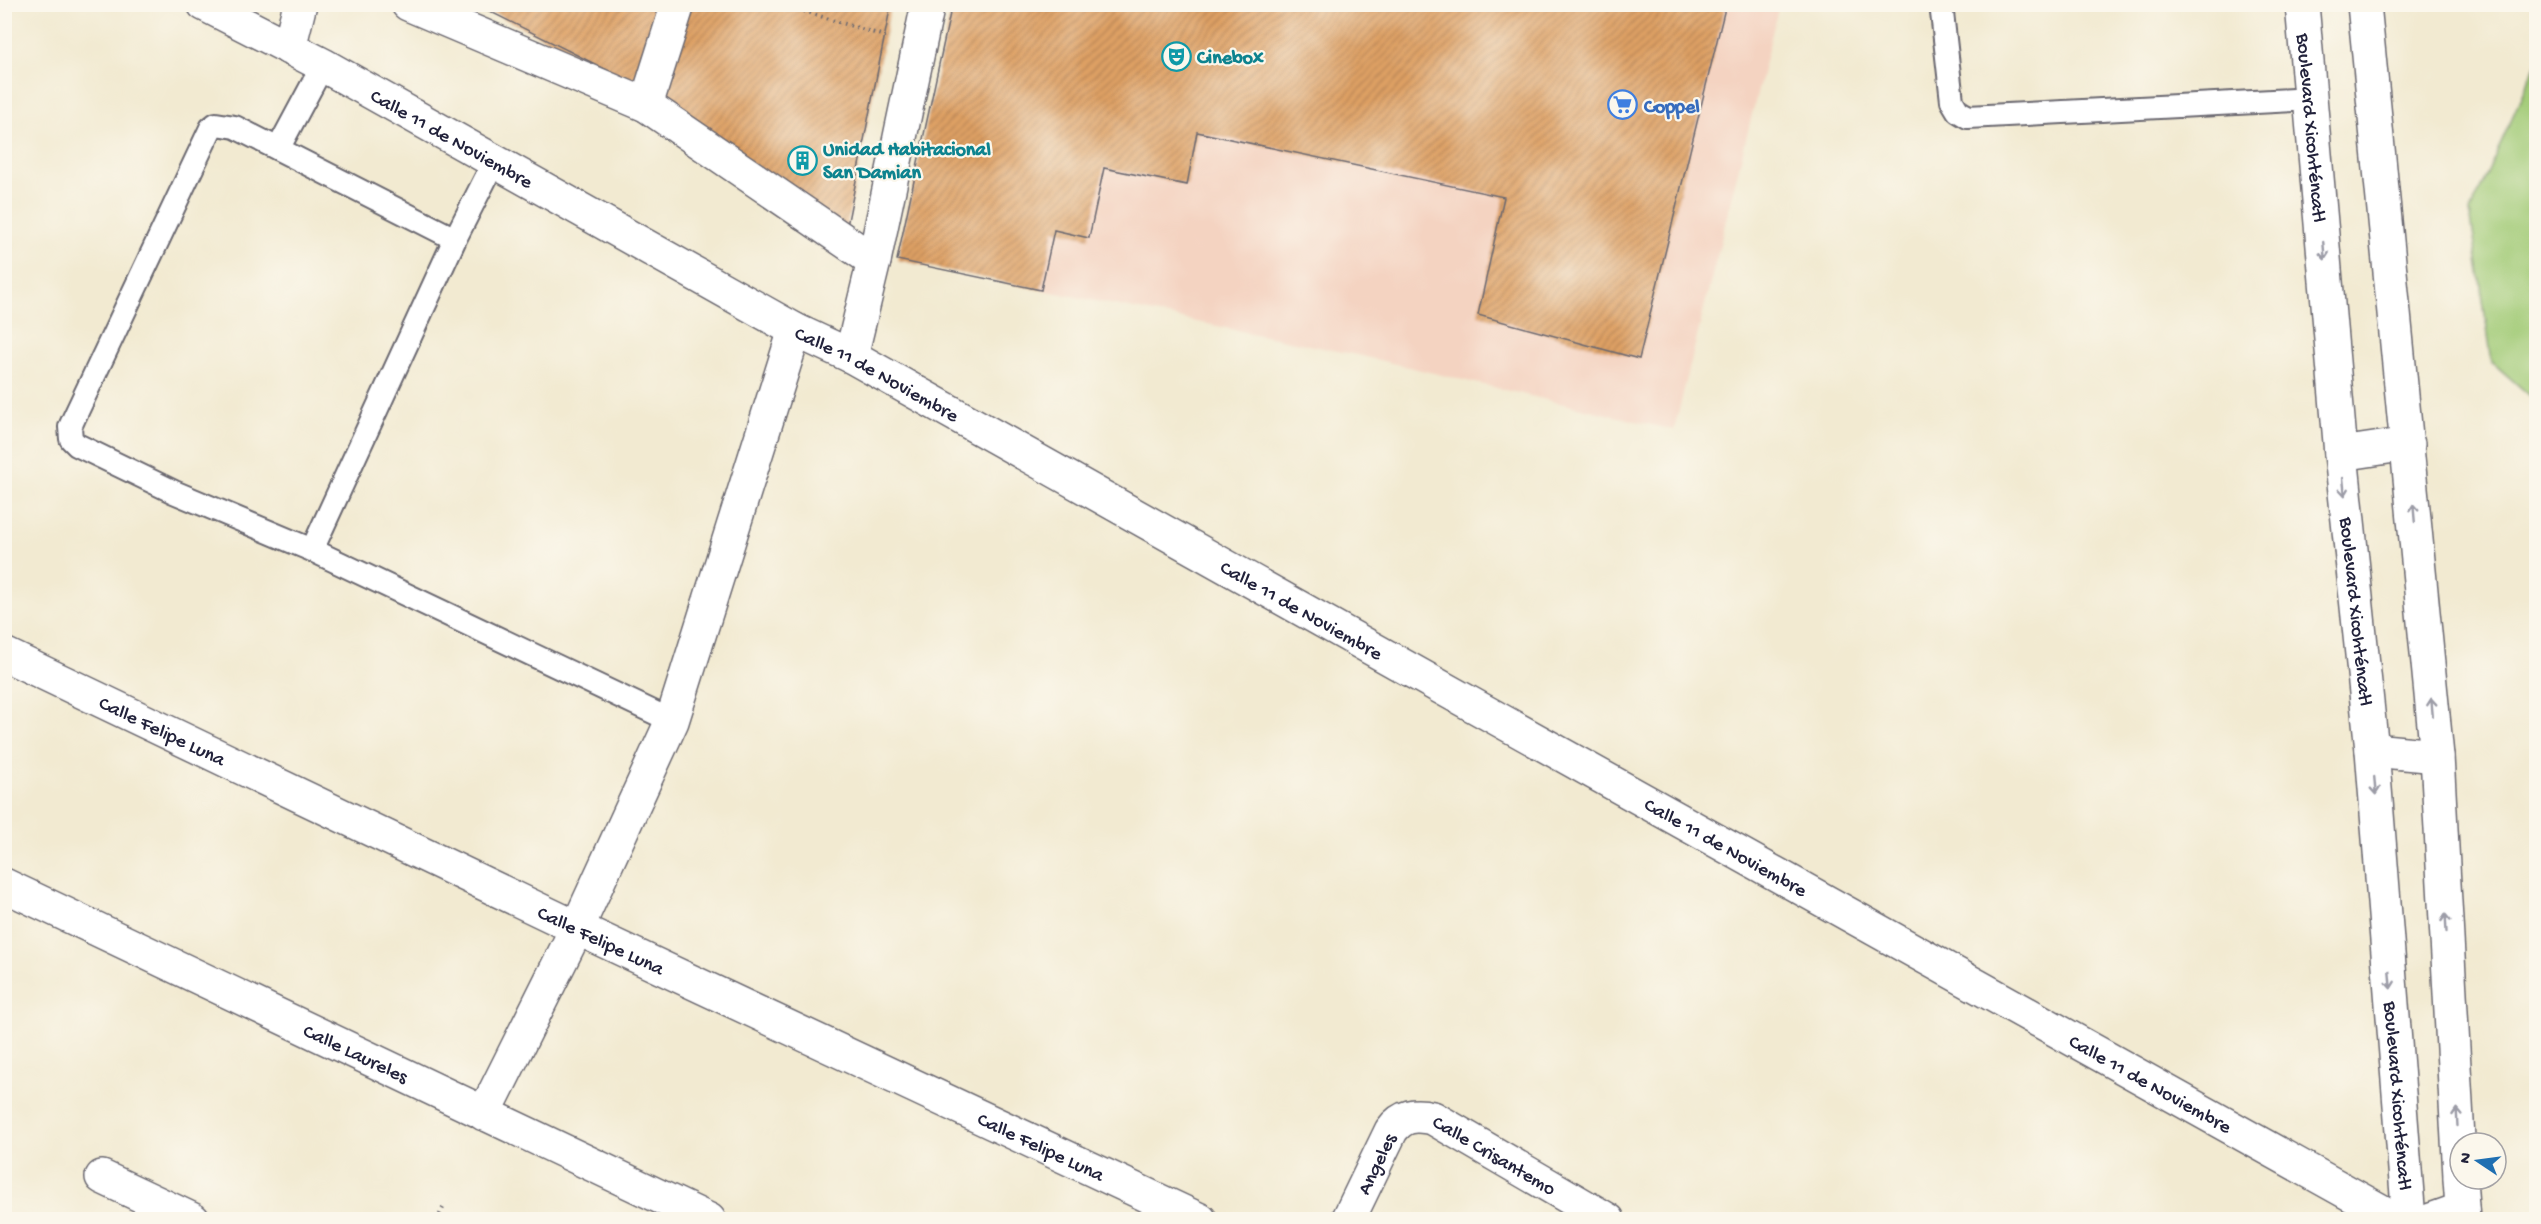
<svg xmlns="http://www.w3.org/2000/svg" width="2541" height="1224" viewBox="0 0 2541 1224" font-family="'Gochi Hand',sans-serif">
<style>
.built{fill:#f4d3c1}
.grass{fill:#a2cb77;stroke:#627659;stroke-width:1.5}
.building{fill:url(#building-hatch)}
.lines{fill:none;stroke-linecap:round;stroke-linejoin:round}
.service-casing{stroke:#6b6870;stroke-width:26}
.minor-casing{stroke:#6b6870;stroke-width:36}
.tertiary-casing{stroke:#6b6870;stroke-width:36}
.primary-casing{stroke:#6b6870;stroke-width:36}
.path{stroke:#6b6870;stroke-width:4;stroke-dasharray:1.5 4.5;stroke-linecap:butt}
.service{stroke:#fff;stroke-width:22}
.minor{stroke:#fff;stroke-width:33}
.tertiary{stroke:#fff;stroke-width:33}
.primary{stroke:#fff;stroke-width:33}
.oneway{stroke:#9c9ca7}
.labels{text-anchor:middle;stroke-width:4.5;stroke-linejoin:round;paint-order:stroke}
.culture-label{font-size:20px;font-weight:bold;fill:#0d838f;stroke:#fbf7ec;text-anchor:start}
.shop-label{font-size:20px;font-weight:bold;fill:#366cbe;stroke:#fbf7ec;text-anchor:start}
.street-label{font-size:20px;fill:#22223b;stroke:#fbf7ec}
</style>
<defs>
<pattern id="building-hatch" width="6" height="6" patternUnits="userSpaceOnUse" patternTransform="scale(1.5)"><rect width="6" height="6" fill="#dea064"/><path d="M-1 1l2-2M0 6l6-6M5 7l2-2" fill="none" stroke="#b48254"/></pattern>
</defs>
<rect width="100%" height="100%" fill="#fbf7ec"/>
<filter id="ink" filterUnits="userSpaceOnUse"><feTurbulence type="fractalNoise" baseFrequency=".0167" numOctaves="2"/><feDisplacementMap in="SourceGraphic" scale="12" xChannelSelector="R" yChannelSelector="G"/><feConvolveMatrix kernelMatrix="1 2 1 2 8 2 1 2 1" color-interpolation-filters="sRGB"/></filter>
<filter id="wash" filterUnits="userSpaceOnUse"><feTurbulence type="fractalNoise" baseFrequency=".008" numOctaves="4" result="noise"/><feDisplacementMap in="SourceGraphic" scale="24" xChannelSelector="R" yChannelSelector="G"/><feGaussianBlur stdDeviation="1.35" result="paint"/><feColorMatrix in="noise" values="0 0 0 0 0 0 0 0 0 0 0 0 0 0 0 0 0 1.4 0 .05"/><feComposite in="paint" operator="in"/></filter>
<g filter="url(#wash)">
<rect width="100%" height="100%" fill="#f2ead1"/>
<path class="built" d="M952 5H1779L1674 430 1362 356 897 260Z"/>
<path class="grass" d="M2536 64V401L2492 362 2470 212Z"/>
<g id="blocks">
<path class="building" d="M475 4H891L846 231 643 88Z
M952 4H1726L1639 359 1478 315 1504 197 1197 132 1187 185 1104 168 1089 238 1054 230 1041 290 897 260Z"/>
</g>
</g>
<g filter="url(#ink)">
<use href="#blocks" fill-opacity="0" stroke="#6b6870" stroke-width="1.5"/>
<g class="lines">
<defs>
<path id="service" d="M1941 4 1952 101 1958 111 1968 117 2312 99
M278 149 323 65
M495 160 455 239 235 127 216 124 211 128 74 418 70 427 71 439 77 445 174 492 312 550 672 721
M312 550 455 239"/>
<g id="minor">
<path d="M408 4 646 105 874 261"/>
<path d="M289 48 300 4"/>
<path d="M646 105 678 4"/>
<path d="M851 356 874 261 928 4"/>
<path id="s1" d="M4 654 577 928 1200 1220"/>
<path id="s2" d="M4 885 709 1220"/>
<path d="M484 1114 577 928 672 721 795 330"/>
<path d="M102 1177 193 1220"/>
<path id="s3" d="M1348 1220 1391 1131C1402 1115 1415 1114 1433 1118L1608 1220"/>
</g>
<g id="tertiary">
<path id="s4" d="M204 4 323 65 795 330 851 356 1437 685 2397 1220"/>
<path d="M2431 1220 2462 1209"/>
</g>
<g id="primary">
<path id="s5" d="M2302 4 2341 454 2372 750 2409 1220"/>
<path d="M2364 4 2437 756 2460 1176"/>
<path d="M2341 454 2408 444"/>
<path d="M2372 750 2437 756"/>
<path d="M2460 1179 2463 1220"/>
</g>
</defs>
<use href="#service" class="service-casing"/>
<use href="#minor" class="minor-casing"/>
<use href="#tertiary" class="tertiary-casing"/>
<use href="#primary" class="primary-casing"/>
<path class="path" d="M781 4 884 36
M437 1220 443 1208"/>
<use href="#service" class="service"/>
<use href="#minor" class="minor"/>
<use href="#tertiary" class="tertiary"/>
<use href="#primary" class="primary"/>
</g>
<defs><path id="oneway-shaft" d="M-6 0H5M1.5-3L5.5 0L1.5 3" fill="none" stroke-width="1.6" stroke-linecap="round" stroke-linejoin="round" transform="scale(1.5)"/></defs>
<g class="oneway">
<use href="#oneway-shaft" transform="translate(2324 251) rotate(85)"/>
<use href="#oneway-shaft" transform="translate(2344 487) rotate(84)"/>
<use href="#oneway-shaft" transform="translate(2414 513) rotate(-95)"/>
<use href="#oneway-shaft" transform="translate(2432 707) rotate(-95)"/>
<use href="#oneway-shaft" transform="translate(2375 786) rotate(85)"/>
<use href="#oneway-shaft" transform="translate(2446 923) rotate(-93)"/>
<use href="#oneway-shaft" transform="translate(2390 980) rotate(85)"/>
<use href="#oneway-shaft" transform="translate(2457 1117) rotate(-93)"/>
</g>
</g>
<defs>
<symbol id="theatre-ring" viewBox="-11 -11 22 22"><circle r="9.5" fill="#fbf7ec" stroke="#0f9aa8" stroke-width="1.5"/><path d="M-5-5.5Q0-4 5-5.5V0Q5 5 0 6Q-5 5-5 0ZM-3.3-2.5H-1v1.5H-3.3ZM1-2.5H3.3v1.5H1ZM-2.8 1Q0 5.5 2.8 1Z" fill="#0f9aa8"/></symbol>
<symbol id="supermarket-ring" viewBox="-11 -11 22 22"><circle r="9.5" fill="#fbf7ec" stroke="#3f7fe0" stroke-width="1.5"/><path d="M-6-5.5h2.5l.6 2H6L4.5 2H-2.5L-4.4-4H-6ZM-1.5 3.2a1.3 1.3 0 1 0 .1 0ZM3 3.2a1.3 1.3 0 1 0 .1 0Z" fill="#3f7fe0"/></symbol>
<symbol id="building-ring" viewBox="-11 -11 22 22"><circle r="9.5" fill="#fbf7ec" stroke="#0f9aa8" stroke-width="1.5"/><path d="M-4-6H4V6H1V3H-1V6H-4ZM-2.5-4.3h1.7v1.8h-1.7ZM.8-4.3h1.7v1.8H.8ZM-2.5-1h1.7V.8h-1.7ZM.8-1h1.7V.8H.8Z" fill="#0f9aa8"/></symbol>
</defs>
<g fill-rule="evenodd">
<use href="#theatre-ring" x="1160" y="40" width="33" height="33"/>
<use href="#supermarket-ring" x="1606" y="88" width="33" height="33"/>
<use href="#building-ring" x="786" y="144" width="33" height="33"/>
</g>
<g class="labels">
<g class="culture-label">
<text x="1197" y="63">Cinebox</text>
<text x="823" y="155">Unidad Habitacional<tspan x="823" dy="23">San Damian</tspan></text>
</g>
<g class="shop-label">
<text x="1644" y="112">Coppel</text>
</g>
<g class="street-label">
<text dy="7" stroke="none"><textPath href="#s5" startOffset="124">Boulevard Xicohténcatl</textPath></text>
<text dy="7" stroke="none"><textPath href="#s4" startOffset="282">Calle 11 de Noviembre</textPath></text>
<text dy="7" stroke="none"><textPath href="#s4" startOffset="768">Calle 11 de Noviembre</textPath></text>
<text dy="7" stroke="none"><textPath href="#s4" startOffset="1254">Calle 11 de Noviembre</textPath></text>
<text dy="7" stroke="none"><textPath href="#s5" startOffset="610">Boulevard Xicohténcatl</textPath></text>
<text dy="7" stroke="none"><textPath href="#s1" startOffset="176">Calle Felipe Luna</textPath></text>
<text dy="7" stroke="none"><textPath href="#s4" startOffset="1740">Calle 11 de Noviembre</textPath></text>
<text dy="7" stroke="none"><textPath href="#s1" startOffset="662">Calle Felipe Luna</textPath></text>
<text dy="7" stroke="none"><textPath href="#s2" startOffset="390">Calle Laureles</textPath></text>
<text dy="7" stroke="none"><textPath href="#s4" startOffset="2226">Calle 11 de Noviembre</textPath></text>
<text dy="7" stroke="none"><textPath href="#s5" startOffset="1096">Boulevard Xicohténcatl</textPath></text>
<text dy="7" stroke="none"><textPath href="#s1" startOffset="1148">Calle Felipe Luna</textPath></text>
<text dy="7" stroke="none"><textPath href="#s3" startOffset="218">Calle Crisantemo</textPath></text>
<text dy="7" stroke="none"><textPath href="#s3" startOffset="63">Angeles</textPath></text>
</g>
</g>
<rect width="2541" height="1224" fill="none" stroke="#fbf7ec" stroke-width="24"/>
<g transform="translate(2478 1161) rotate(283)"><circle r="28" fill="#fbf7ec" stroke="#a4a2a5" stroke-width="1.5"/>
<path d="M0-4.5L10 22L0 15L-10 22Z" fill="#1f6fb2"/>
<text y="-9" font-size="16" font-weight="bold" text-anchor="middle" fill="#22223b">N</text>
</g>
</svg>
